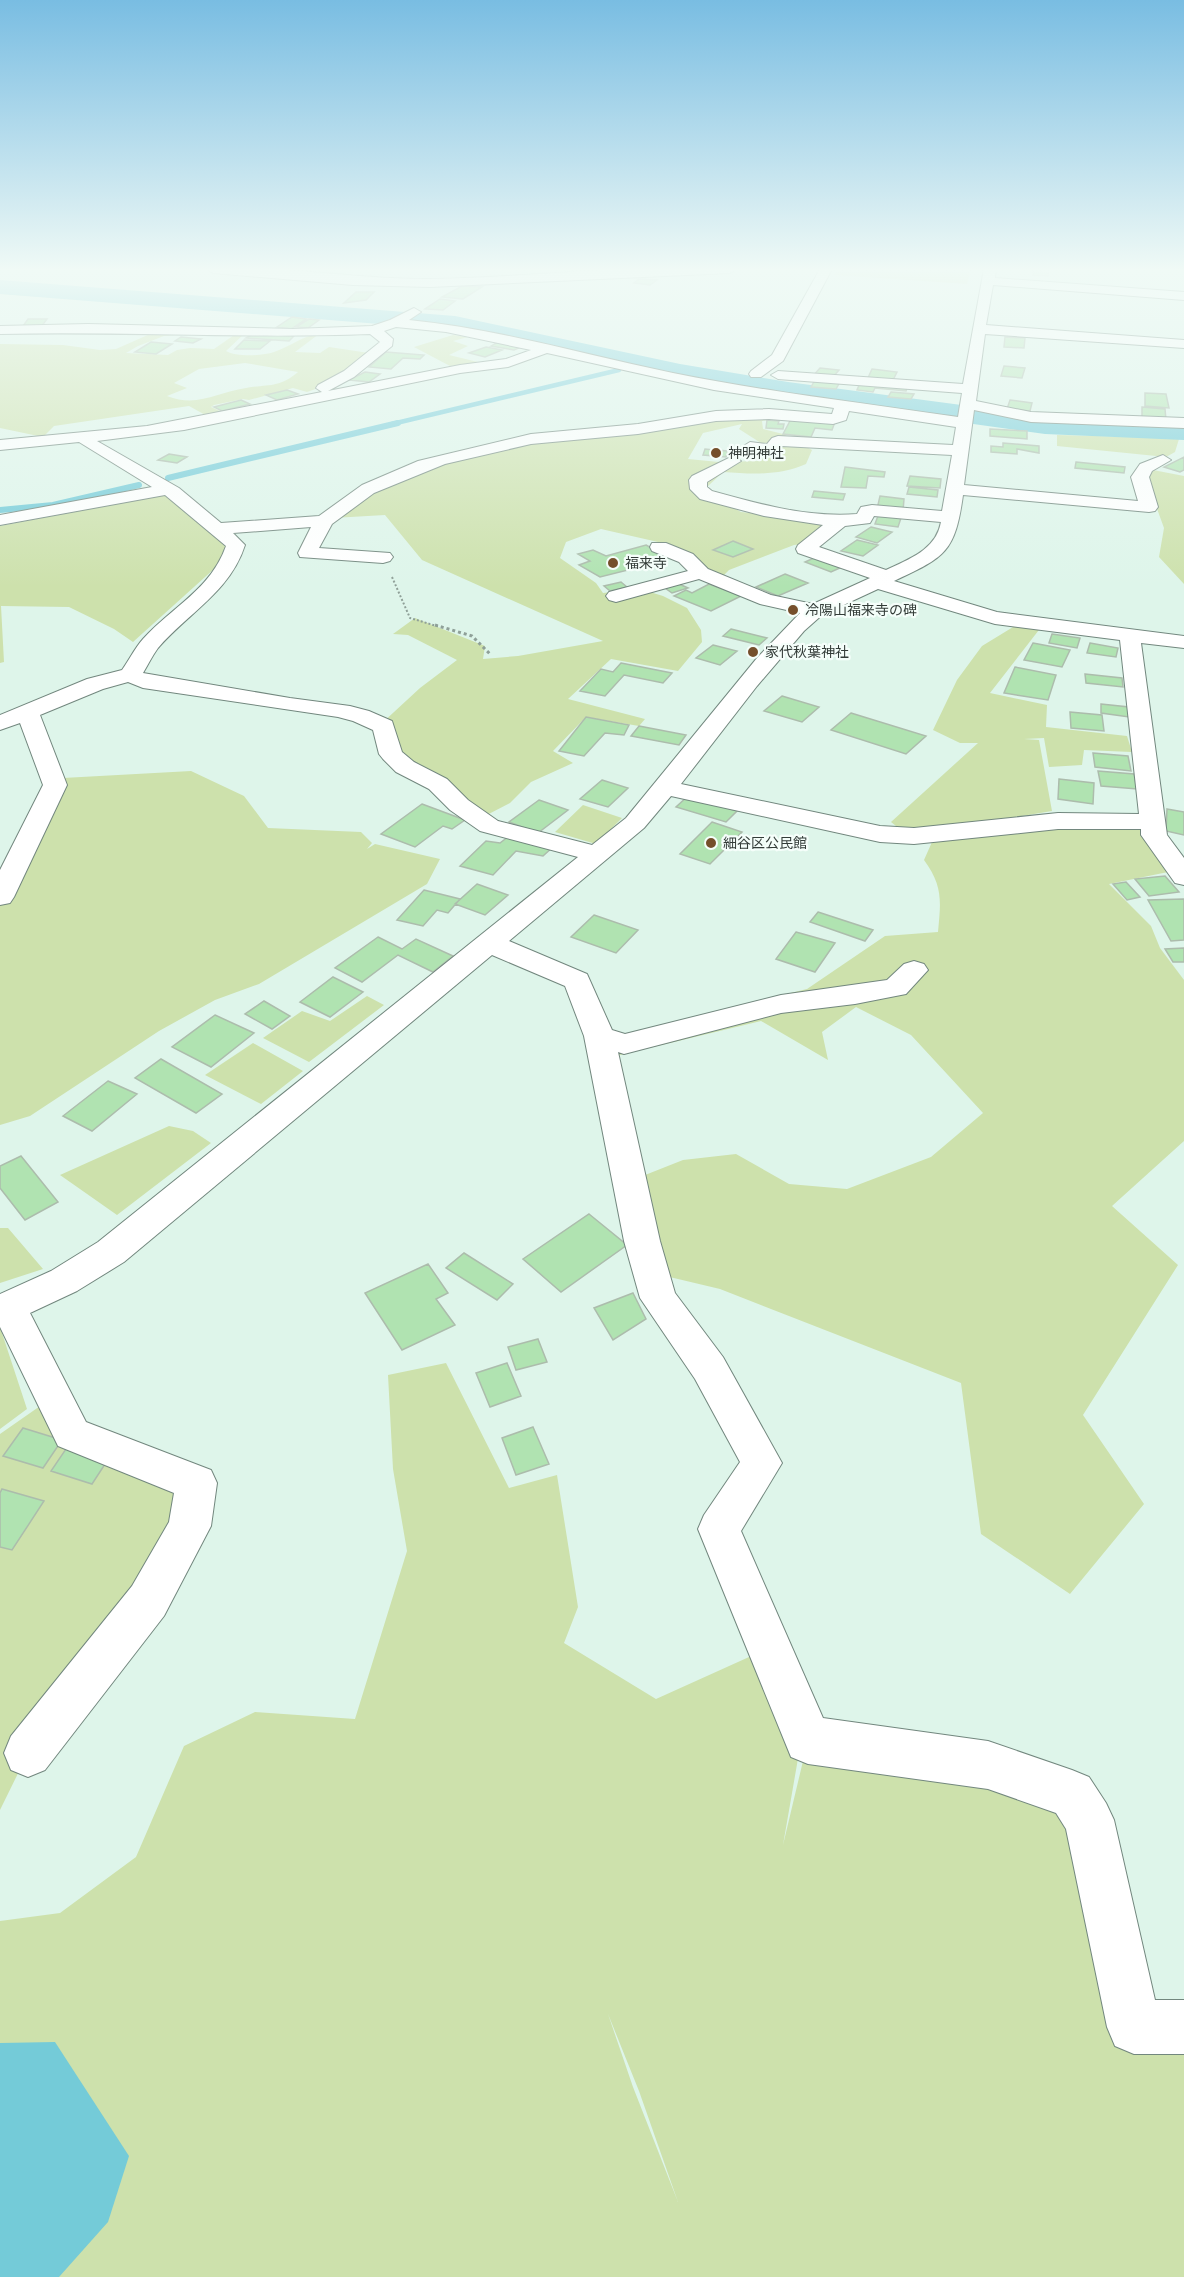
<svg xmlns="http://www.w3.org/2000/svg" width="1184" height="2277" viewBox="0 0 1184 2277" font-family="Roboto,'Noto Sans JP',sans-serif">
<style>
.green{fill:#cde1ac;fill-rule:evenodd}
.water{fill:#74cbd8}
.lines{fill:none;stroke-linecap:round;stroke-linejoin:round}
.stream-far1{stroke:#74cbd8;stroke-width:4.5}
.stream{stroke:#74cbd8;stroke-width:6}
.river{fill:#74cbd8;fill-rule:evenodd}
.building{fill:#b0e3b1;stroke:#acbcac;stroke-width:1.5}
.minor-casing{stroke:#72877e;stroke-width:2}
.path-far1{stroke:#8fa098;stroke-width:2;stroke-dasharray:2 2;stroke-linecap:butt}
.path{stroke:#8fa098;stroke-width:3;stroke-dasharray:3 3;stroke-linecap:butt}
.minor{fill:#fff;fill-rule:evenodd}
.poi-dot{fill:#754f2b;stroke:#f5fefa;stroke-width:2}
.labels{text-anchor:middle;stroke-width:4.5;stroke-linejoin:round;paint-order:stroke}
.far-poi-label{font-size:14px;fill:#333c38;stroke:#f5fefa;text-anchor:start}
</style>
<rect width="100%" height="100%" fill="#def5ea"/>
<path class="green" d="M836 269H971L967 284 835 275Z
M0 281 402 314 405 322 365 321 0 294Z
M161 332 185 334 164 336 138 346 126 353 168 355 177 350 190 348 214 349 237 333 244 334 226 351C236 357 262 356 274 352 290 347 301 336 319 334L295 352 320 353 329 347 369 353 327 385 307 392 293 388 249 400 243 399 214 405 211 407 222 412 209 417 189 406 54 426 43 437 0 428V344L63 345 100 350 116 349 150 334ZM245 363 298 372C279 388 269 384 246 388 217 392 198 408 167 396L187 388 174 383 199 369Z
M453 335 468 337 453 341 468 346 449 355 482 363 450 366 414 347Z
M696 418H782L762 421 763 429 783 434 812 450 806 464C778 476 753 474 723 472L707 487 700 489 741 512 831 522 803 544 794 545 729 570 722 577 706 572 689 557 658 542 601 529 566 542 560 558 596 583 603 593 640 589 663 596 687 608 701 630 702 642 678 671 611 659 568 699 645 719 639 726 586 717 553 751 573 763 531 782 510 803 481 818 394 756 381 724 420 688 457 660 408 635 393 634 415 618 485 646 483 659 518 656 603 641 422 560 385 515 333 518 382 483 424 465 509 446ZM742 424 739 429 772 450 760 461 719 462 688 459 703 433Z
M1031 419 1184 428V438L1170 435 1038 430 983 423 985 420 1024 423Z
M1057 435 1174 438 1179 439 1175 452 1166 457 1057 446Z
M1153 470 1184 476V584L1159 557 1164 528 1148 484 1150 473Z
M163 495 189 506 235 550 133 642 114 629 69 607 1 606 4 662 0 663V526Z
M1018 624 1042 626 990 693 1047 705 1046 727 1127 736 1132 752 1084 750 1082 765 1049 767 1044 738 1024 739 1039 740 1052 811 999 820 901 830 891 822 978 743H960L933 730 957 680 982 646Z
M191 771 244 796 268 828 361 832 372 843 367 849 375 844 440 859 427 884 259 984 215 1000 159 1031 30 1116 0 1125V897L63 778Z
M583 805 622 818 596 844 555 832Z
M1057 824 1139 827 1173 871 1109 884 1151 926 1160 948 1184 980V1141L1112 1206 1178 1265 1083 1415 1144 1504 1070 1594 981 1534 961 1383 720 1289 657 1274 635 1179 683 1160 736 1154 789 1184 847 1189 931 1157 983 1113 911 1035 856 1007 822 1032 828 1060 761 1021 616 1056 611 1037 807 989 885 936 938 932C941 901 943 886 924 860L932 842Z
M367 996 384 1005 309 1062 263 1038 302 1011 330 1021Z
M253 1043 303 1071 261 1104 205 1075Z
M169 1126 193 1131 211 1143 117 1215 60 1175Z
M0 1228H8L43 1269 0 1283Z
M0 1327 27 1409 0 1429Z
M446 1363 509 1488 557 1475 578 1607 564 1643 656 1699 769 1648 800 1747 783 1845 808 1740 1071 1785 1134 2027H1184V2277H0V1921L60 1913 136 1857 184 1746 255 1712 355 1719 407 1551 393 1469 388 1375ZM608 2014 639 2091 678 2202 633 2087Z
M53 1397 81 1431 196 1483 28 1753 0 1810V1434Z"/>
<path class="water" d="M55 2042 129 2156 108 2222 59 2277H0V2043Z"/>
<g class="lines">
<path class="stream-far1" d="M392 424 619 370"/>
<path class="stream" d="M168 478 398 423
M0 510 53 505 139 485"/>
<path class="river" d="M0 280 455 316 680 364 788 382 1045 416 1184 422V440L1045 434 788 398 680 380 455 330 0 294Z"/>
</g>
<path class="building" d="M1034 269H1049L1048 276 1033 275Z
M639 279 657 280 650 285 634 283Z
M462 286 482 287 463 299 442 297Z
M356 292H374L366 300 344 303Z
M440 299 455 301 443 310 425 309Z
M292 317 306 319 291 329 277 327Z
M28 319H47L41 327 23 326Z
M309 319 319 320 308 328 296 327Z
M253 334 294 336 289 341 246 338Z
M181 337 201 339 193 343 175 341Z
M1005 337 1025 338 1024 348 1004 347Z
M244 340 270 341 260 349H235Z
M151 342 172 344 156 354 135 352Z
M498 342 521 347 514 350 491 346Z
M486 347 502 350 485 357 469 353Z
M386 352 424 355 420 359 403 358 391 369 369 367Z
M1004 366 1025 368 1022 378 1001 376Z
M820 368 839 370 832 378 813 376Z
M872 369 897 372 892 382 867 380Z
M365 372 380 374 369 382 349 380Z
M815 380 840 382 836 389 811 387Z
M860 383 908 386 906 391 875 388 873 392 857 390Z
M287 390 298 394 277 400 266 395Z
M891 392 914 394 911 399 888 397Z
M1145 393 1166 394 1169 408 1145 406Z
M241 400 250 404 222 411 214 407Z
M1010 400 1032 403 1030 411 1007 409Z
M1142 407 1165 409 1166 420 1142 418Z
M791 419 835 422 832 430 815 428 811 437 783 434Z
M767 420 779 421 778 424H784L783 429 766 428Z
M990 429 1027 431V439L990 436Z
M1003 443 1039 446V453L1017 449V454L991 452V446L1003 447Z
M705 449 714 450 728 451 726 457 703 455Z
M169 454 187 457 177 463 158 460Z
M1184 457V470L1180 472 1164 467Z
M1076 462 1125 467 1124 473 1075 468Z
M845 467 885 472 884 477 868 476 866 488 841 487Z
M910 476 941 479 940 488 907 486Z
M909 487 938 490 937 497 907 494Z
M814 491 845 494 843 500 812 497Z
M880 496 904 499 903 511 877 509Z
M879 513 902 515 898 527 875 524Z
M871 527 892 532 877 543 856 537Z
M857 540 878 545 863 556 841 551Z
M733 541 753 549 733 557 713 550Z
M646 545 665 556 635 564 640 567 600 577 579 565 590 561 578 554 593 550 606 556Z
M816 557 842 567 831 572 805 562Z
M785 574 808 583 778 596 756 587Z
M621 582 627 587 610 591 604 586Z
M679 584 688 588 672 593 665 588Z
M709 584 741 596 711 611 674 596 686 590 692 593Z
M731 629 767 638 759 645 723 636Z
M1052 634 1080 638 1077 648 1049 643Z
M1033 643 1070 650 1062 667 1024 660Z
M1090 643 1118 648 1116 657 1087 653Z
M713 645 737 651 720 665 696 658Z
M621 663 672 673 663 683 624 675 605 696 580 691 601 669 613 672Z
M1015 667 1056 675 1048 700 1004 693Z
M1085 674 1122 678 1123 687 1086 683Z
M782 696 819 707 802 722 764 711Z
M1101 704 1129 707V717L1101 713Z
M1070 712 1102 715 1104 731 1071 728Z
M851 713 926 736 906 754 831 730Z
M586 717 629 725 624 735 605 733 584 756 559 751Z
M639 726 686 735 679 745 631 736Z
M1093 753 1128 756 1131 771 1095 767Z
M1098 771 1134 774 1137 789 1101 786Z
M1059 779 1094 783 1093 804 1058 799Z
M602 780 628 788 608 807 580 799Z
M688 796 737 811 726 822 676 807Z
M539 800 568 810 538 833 509 822Z
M422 804 465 820 452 829 443 826 415 847 381 834Z
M1167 809 1184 812V835L1166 831Z
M712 822 742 832 710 864 680 854Z
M509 836 553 847 543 856 516 851 493 875 460 866 486 841 500 843Z
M1165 876 1179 892 1149 896 1135 879Z
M1126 882 1140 897 1127 900 1113 884Z
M477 884 508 895 485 915 455 904Z
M424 890 460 899 448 913 437 910 423 926 397 920Z
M1184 899V940L1171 941 1148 900Z
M818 912 873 930 865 941 810 922Z
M594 915 638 930 616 953 571 937Z
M796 932 835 943 815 972 776 959Z
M378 937 402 949 416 939 453 956 433 972 398 955 362 982 335 968Z
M1184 948V962H1173L1165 949Z
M333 977 363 992 330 1017 300 1002Z
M264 1001 290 1016 272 1029 245 1014Z
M215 1015 254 1033 211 1067 172 1047Z
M161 1059 222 1094 196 1113 135 1078Z
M108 1081 137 1094 92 1131 63 1116Z
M21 1156 58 1202 25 1220 0 1188V1166Z
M589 1214 627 1245 561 1292 523 1259Z
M464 1253 513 1284 497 1300 446 1268Z
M428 1264 448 1293 436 1299 455 1325 402 1350 365 1293Z
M633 1293 646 1319 613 1340 594 1308Z
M538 1339 547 1362 516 1370 508 1347Z
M507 1363 521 1396 490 1407 476 1373Z
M533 1427 549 1464 516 1475 502 1438Z
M23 1428 62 1440 43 1468 3 1456Z
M70 1443 111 1455 92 1484 51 1471Z
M2 1489 44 1501 12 1550 0 1547V1493Z"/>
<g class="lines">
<defs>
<path id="minor" d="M207 269C279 264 356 280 430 279 532 278 635 262 736 269L730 273 430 287 353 285 213 273Z
M820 269H832L783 361 761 377H751L749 374 751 371 772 355Z
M984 269H996L995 278 1184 292V300L993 285 986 325 1184 340V348L985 334 976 401 1031 412 1184 418V428L1031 422 974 410 964 485 1138 501 1131 477 1140 464 1163 455 1171 460 1152 471 1149 477 1158 507 1155 511 1149 512 963 495C955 553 945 557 894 581L997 612 1184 636V648L1141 643 1167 835 1184 858V885L1175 883 1141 835V829H1058L914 844 880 842 671 796 644 828 509 941 587 974 612 1030 625 1034 781 995 887 980 904 964 914 961 924 964 928 970 906 994 855 1004 781 1013 624 1054 618 1052 660 1241 675 1293 723 1357 782 1463 741 1531 823 1718 988 1741 1072 1770 1089 1777 1106 1803 1114 1820 1155 2000H1184V2054H1134L1115 2046 1107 2027 1066 1829 1056 1813 988 1789 808 1764 791 1757 698 1529 704 1515 740 1462 695 1379 640 1298 624 1241 584 1036 565 986 492 955 124 1262 77 1291 30 1313 86 1422 211 1470 217 1483 211 1526 164 1616 45 1770 28 1777 11 1770 4 1753 11 1736 132 1586 169 1522 174 1493 58 1446 0 1327V1294L51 1271 98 1242 578 857 480 831 450 810 429 789 396 772 383 759 379 754 373 730 353 721 338 717 143 688 128 682 103 689 40 715 67 785 14 897 10 903 0 905V870L43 785 20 723 0 730V715L87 679 122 670C129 660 135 648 143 639 172 607 211 589 226 546L165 495 0 525V515L152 487 79 442 0 450V440L147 426 322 392 316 388 318 385 344 371 380 342 370 334C247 339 123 331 0 334V326L88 324 293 329 372 326 390 320 414 308 421 312 409 320C499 329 585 355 673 373 767 392 863 403 958 417L962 393 778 379 771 375 778 371 963 384ZM396 327 446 332 531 350 506 359 460 365 328 391 354 377 392 346 393 339 384 331ZM547 353 714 390 834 408 832 414 769 409 716 411 638 424 531 434 418 461 362 485 319 516 221 523 179 488 97 441 184 430 460 373 508 367ZM849 411 956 427 953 445 778 436 772 438 767 444 750 442 742 447C751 457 774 456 782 446L952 455 942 511 872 505 861 507 857 514C808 518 759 504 712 491L707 487V482L741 461 733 456 692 476 689 480 690 489 700 499 764 516 823 525 798 545 796 549 798 553 870 578 813 604 771 595 708 569 693 554 666 543H652L650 547 652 551 679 562 688 571 609 592 606 596 609 600 616 602 699 579 760 604 800 613 757 658 626 818 592 845 498 821 468 800 447 779 414 762 402 752 392 721 369 711 350 706 290 698 143 673C148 665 152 656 158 648 188 613 230 592 245 545L233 533 311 527 298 553 300 557 383 563 390 561 393 557 390 553 319 548 332 524 374 493 445 464 531 444 638 434 716 421 769 419 833 424 846 420ZM874 516 941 522C936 550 909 559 886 570L819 547 845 526 870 523ZM878 589 995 624 1120 640 1139 814 1058 813 914 828 880 826 681 784 757 686 804 631 822 615Z"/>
</defs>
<use href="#minor" class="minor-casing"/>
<path class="path-far1" d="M392 577 410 618 440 627"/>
<path class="path" d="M435 625 472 636 491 655"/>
<use href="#minor" class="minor"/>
</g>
<linearGradient id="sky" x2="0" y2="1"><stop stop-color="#79bde2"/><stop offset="0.46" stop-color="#f0faf6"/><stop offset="1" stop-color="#f0faf6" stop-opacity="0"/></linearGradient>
<rect width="1184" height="587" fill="url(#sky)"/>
<g class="poi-dot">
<circle cx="716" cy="453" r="6"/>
<circle cx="613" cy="563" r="6"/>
<circle cx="793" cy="610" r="6"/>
<circle cx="753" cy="652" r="6"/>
<circle cx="711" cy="843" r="6"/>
</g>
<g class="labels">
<g class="far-poi-label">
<text x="728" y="458">神明神社</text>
<text x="625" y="568">福来寺</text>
<text x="805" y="615">冷陽山福来寺の碑</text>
<text x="765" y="657">家代秋葉神社</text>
<text x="723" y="848">細谷区公民館</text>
</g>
</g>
</svg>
